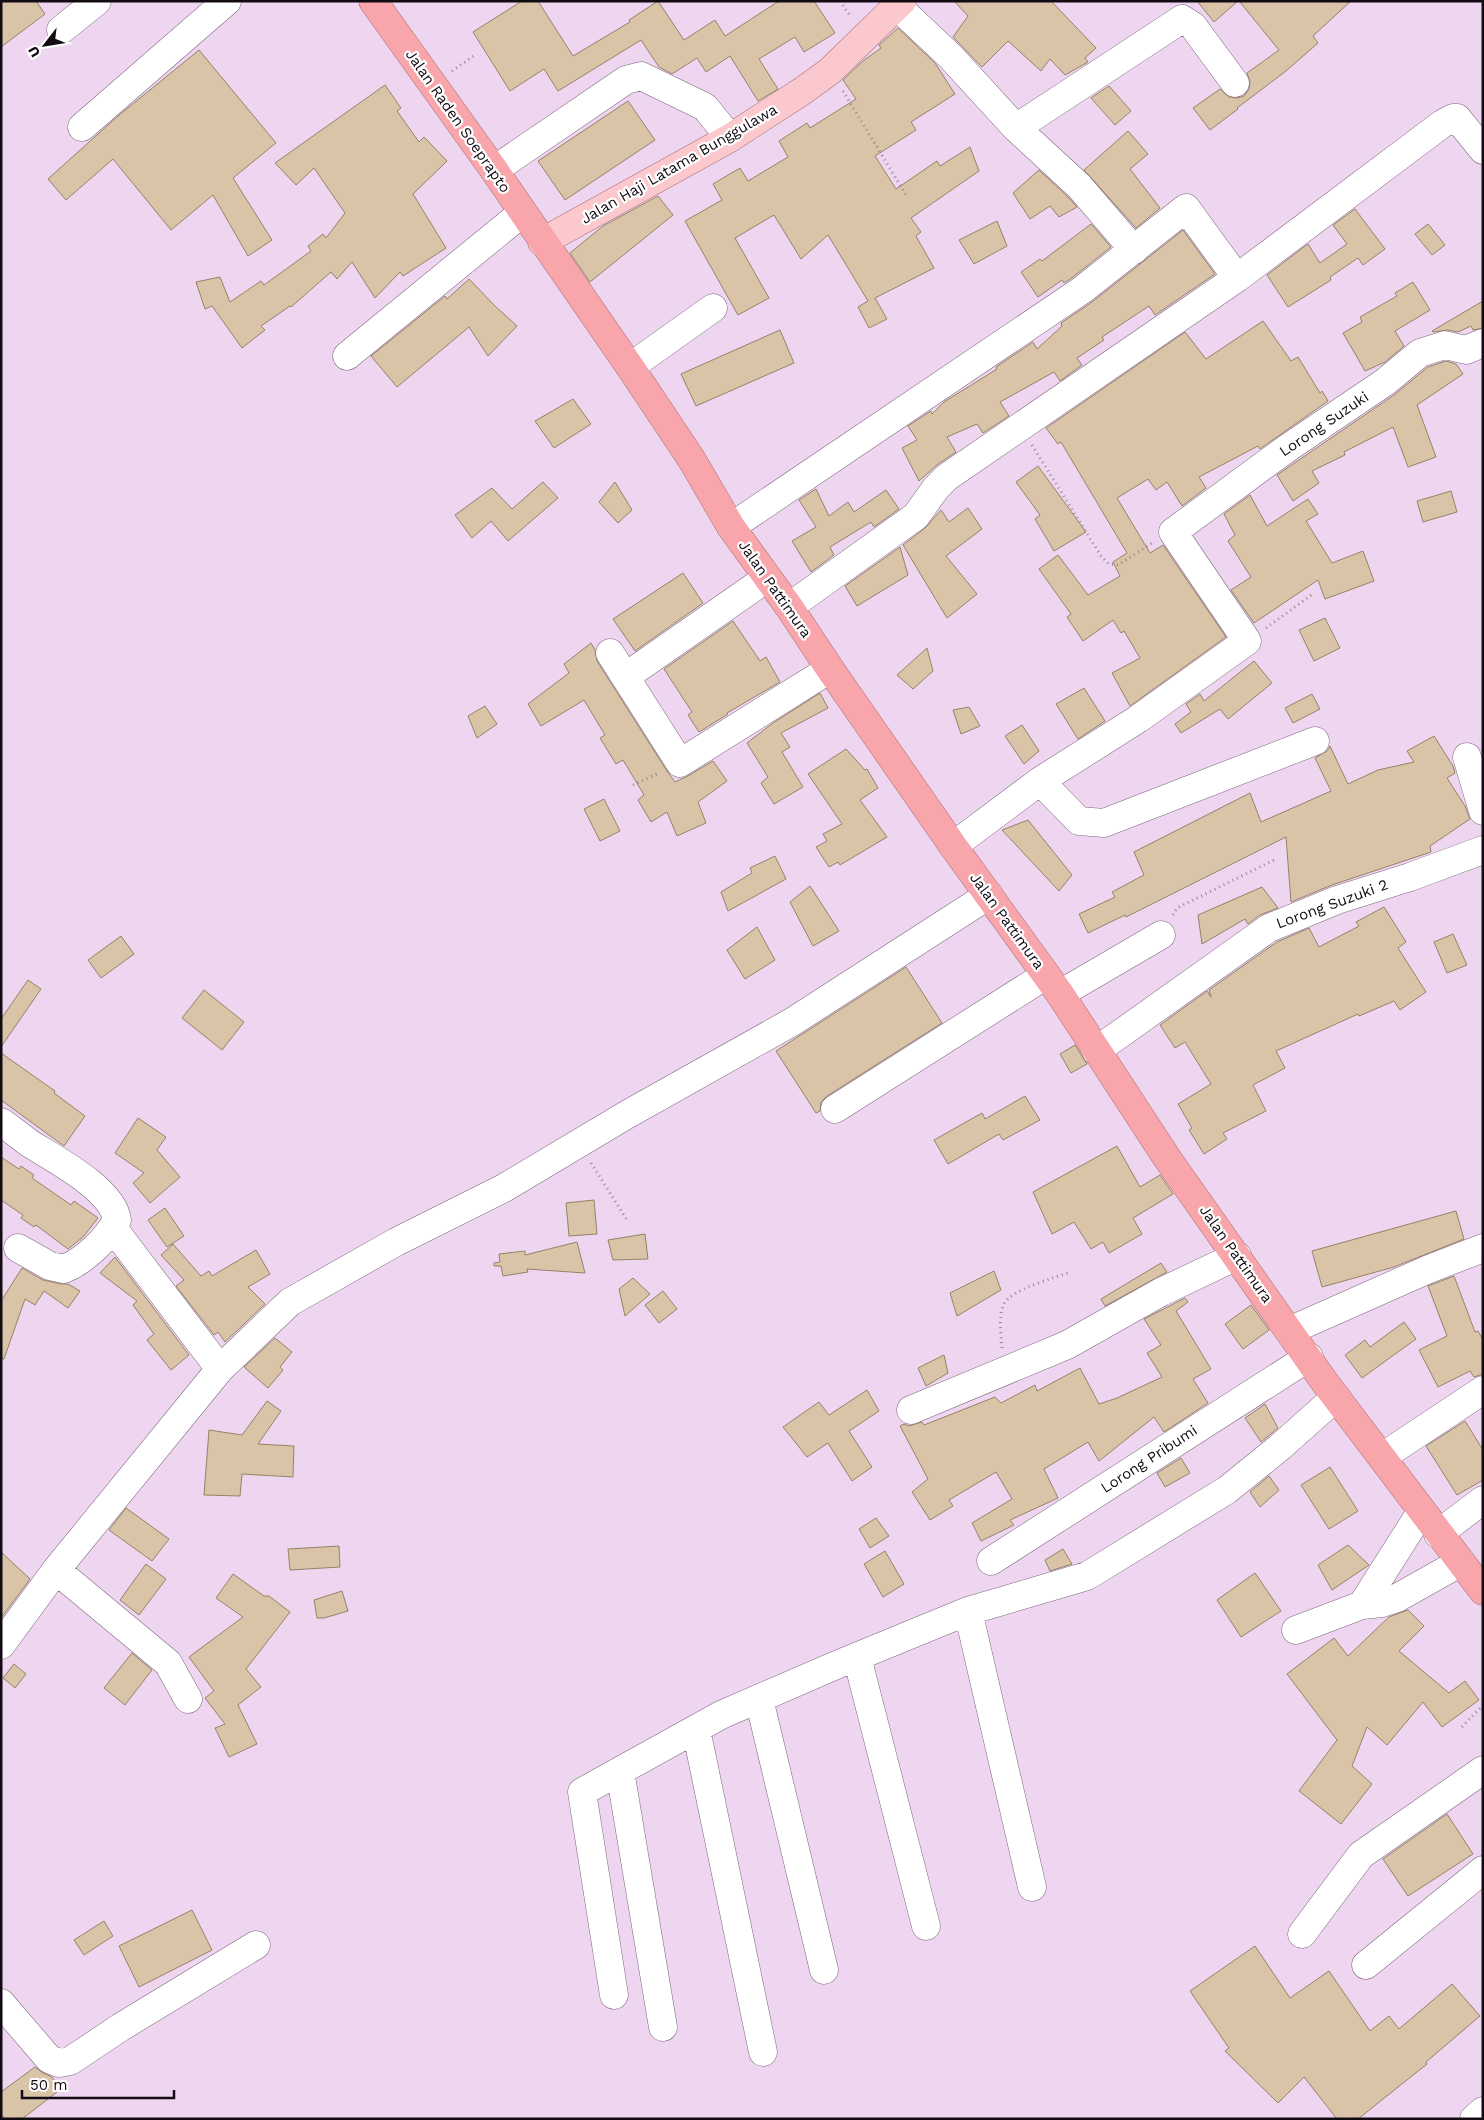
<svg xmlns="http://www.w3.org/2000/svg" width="1484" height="2120" viewBox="0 0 1484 2120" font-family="'Work Sans',sans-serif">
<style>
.building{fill:#d9c4a8;stroke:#958267}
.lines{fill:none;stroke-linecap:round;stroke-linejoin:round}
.minor-casing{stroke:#7c667d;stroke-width:29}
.major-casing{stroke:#a86f76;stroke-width:29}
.highway-casing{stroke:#a86f76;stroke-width:29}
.path{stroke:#978598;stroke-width:3;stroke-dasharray:1 4;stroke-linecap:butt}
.minor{stroke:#fff;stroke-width:28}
.major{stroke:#fbc9cd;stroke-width:28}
.highway{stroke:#f8a5ab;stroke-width:28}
.labels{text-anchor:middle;stroke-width:4.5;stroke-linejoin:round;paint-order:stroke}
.street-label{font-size:15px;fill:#130b13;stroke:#fff}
</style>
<rect width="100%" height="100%" fill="#efd6f0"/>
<path class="building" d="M1 1H36L45 14 1 47Z
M522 1H538L573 56 630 22 629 20 658 1 684 40 715 20 725 36 779 1H814L835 33 804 52 795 37 759 59 778 89 758 101 730 56 706 72 697 58 672 74 659 67 641 40 558 91 544 69 510 91 473 32Z
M954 1H1051L1096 48 1085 58 1088 62 1065 75 1050 59 1041 71 1008 41 982 67 953 37 968 16Z
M1197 1H1238L1214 22Z
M1239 1H1351L1313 36 1318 43 1286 71 1237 108 1238 109 1210 130 1193 108 1220 89 1229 97 1237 98 1244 96 1249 89 1250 81 1247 73 1279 50Z
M898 28 935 63 955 94 911 122 916 130 875 156 896 189 937 161 940 166 970 147 979 171 911 218 921 232 916 236 934 268 875 298 887 319 869 328 858 307 868 301 828 235 801 259 774 215 735 238 769 298 738 315 685 221 722 200 713 184 740 168 748 181 788 157 779 141 807 123 810 128 856 99 843 80 863 61 881 48 879 45Z
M199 50 276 143 233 178 272 240 248 256 213 195 171 230 113 159 66 200 48 179 118 116Z
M385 85 401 108 397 111 419 142 424 137 447 161 413 194 446 248 403 276 400 272 375 298 352 262 337 279 331 272 291 307 290 306 261 326 265 330 242 348 212 306 205 309 196 282 220 277 230 302 261 281 264 285 311 251 308 246 323 234 326 238 345 213 314 168 296 185 275 163Z
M1109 86 1131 111 1115 125 1091 98Z
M628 101 655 140 565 200 538 161Z
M1128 131 1148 154 1130 169 1160 208 1136 228 1084 170Z
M1039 170 1068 197 1077 207 1059 217 1050 206 1030 219 1013 193Z
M658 196 673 215 590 282 570 253 603 226Z
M1355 209 1385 249 1363 265 1358 258 1330 277 1331 280 1288 307 1267 275 1308 244 1320 263 1347 244 1333 225Z
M997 221 1007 246 974 264 959 240Z
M1091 224 1111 247 1073 277 1064 283 1062 280 1038 297 1021 272 1040 259 1042 261Z
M1428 224 1445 245 1432 255 1415 234Z
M1183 230 1215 274 1155 315 1149 306 1102 337 1104 340 1077 358 1082 365 1060 381 1054 372 1000 402 1009 416 983 433 977 424 947 437 956 452 938 464 919 481 902 448 917 440 908 426 931 411 932 414 944 402 997 369 996 367 1033 342 1037 349 1062 326 1061 323 1092 302Z
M469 279 495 306 517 326 488 356 469 327 397 387 371 356 445 296 447 299Z
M1413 282 1430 310 1395 331 1404 346 1385 362 1365 371 1343 333 1362 322 1360 317 1397 296 1395 293Z
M1483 301V328L1473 330 1471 326 1458 332 1448 330 1433 332 1432 331Z
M1263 321 1291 361 1298 357 1320 393 1322 391 1328 401 1260 449 1258 446 1199 477 1206 488 1182 506 1167 482 1156 490 1148 479 1117 498 1150 553 1163 545 1226 637 1130 706 1112 673 1140 658 1124 631 1121 633 1113 620 1083 641 1067 617 1071 614 1039 569 1058 555 1088 595 1120 576 1113 562 1127 553 1061 442 1058 444 1046 428 1185 332 1206 359Z
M780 330 794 363 696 406 681 374Z
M1446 361 1456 364 1463 374 1417 405 1436 457 1408 467 1393 427 1344 452 1345 455 1312 471 1319 483 1293 501 1277 475 1394 395 1428 367Z
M573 399 591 424 554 448 535 421Z
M1038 466 1086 532 1054 551 1035 519 1040 515 1016 482Z
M543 482 558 498 508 541 491 521 472 538 455 515 492 488 512 509Z
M615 482 632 510 618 523 599 502Z
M816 489 829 516 848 502 854 512 886 490 899 509 874 527 871 522 830 547 834 555 811 572 792 541 816 527 799 500Z
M1451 491 1457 512 1423 522 1417 501Z
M1250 495 1267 526 1308 499 1318 514 1306 521 1332 563 1363 551 1374 581 1325 599 1318 580 1254 623 1231 590 1251 577 1228 541 1235 535 1224 514Z
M968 508 982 529 946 556 977 594 947 618 903 545 925 528 941 510 949 522Z
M900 547 908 575 857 606 845 586Z
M683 573 703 603 635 651 613 619Z
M1325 618 1340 648 1314 661 1299 630Z
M733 621 760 661 766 657 780 682 727 713 728 714 699 732 688 715 692 712 664 669Z
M591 643 595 650 597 661 667 771 675 782 688 776 713 761 727 781 698 802 706 823 677 836 667 812 651 822 638 800 644 795 623 760 616 764 600 738 605 735 584 700 541 726 528 704 569 673 564 664Z
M927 648 933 671 913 689 897 675Z
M1254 661 1272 683 1228 719 1220 709 1181 733 1175 724 1191 712 1186 704 1200 694 1204 701Z
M1084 688 1105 721 1078 739 1056 704Z
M820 693 828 708 781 733 790 747 782 752 803 787 774 804 761 783 768 777 747 743 773 723Z
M1312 694 1320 709 1293 723 1285 708Z
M485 706 497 724 477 738 468 716Z
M969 707 980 726 961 734 953 710Z
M1022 725 1039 751 1024 764 1005 736Z
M1434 736 1453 766 1455 773 1447 778 1465 806 1470 819 1430 846 1431 852 1332 885 1291 902 1286 837 1126 917 1125 915 1088 933 1079 914 1115 897 1112 892 1144 875 1134 852 1250 793 1261 822 1331 791 1315 758 1327 751 1330 746 1348 784 1378 770 1414 762 1407 751Z
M846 749 865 770 867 769 878 788 860 800 887 837 840 865 838 862 829 867 816 847 827 841 823 834 842 824 808 774Z
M604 799 620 831 600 841 584 809Z
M1028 820 1072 875 1059 891 1002 830Z
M775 856 786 879 728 911 721 892 752 873 750 868Z
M810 886 839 931 813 946 790 902Z
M1262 887 1278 908 1260 915 1248 924 1245 919 1202 944 1198 915Z
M1384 907 1406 942 1398 948 1426 992 1400 1010 1394 1001 1359 1016 1358 1014 1276 1051 1285 1068 1253 1085 1266 1111 1223 1133 1227 1139 1204 1154 1189 1130 1192 1128 1178 1104 1211 1084 1185 1042 1175 1048 1160 1025 1207 991 1211 997 1209 990 1277 942 1309 928 1319 947 1359 926 1356 922Z
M757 927 775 960 745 979 727 950Z
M1453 934 1467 965 1447 973 1434 942Z
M121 936 134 954 101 978 88 960Z
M906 967 942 1023 827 1096 821 1102 820 1111 816 1113 776 1051Z
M28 980 41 989 1 1047V1019Z
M204 990 244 1022 222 1050 182 1018Z
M1075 1045 1087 1064 1071 1073 1060 1054Z
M1 1053 55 1091 54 1093 85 1116 64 1146 1 1100Z
M1025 1096 1040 1120 1003 1140 999 1134 948 1164 934 1140 982 1113 985 1119Z
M138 1118 166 1137 157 1150 180 1177 150 1203 133 1183 144 1173 115 1153Z
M1117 1146 1140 1187 1160 1175 1173 1194 1133 1218 1142 1234 1109 1253 1103 1242 1091 1249 1074 1222 1052 1234 1033 1192Z
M1 1157 19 1169 21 1166 34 1175 32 1178 71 1205 74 1201 98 1218 83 1237 68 1249 36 1225 34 1227 21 1218 23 1215 1 1200Z
M594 1200 597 1234 569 1236 566 1203Z
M165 1208 184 1236 167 1247 148 1220Z
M1456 1211 1464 1239 1394 1267 1322 1287 1312 1251Z
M645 1234 648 1259 613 1260 608 1240Z
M577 1242 585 1273 527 1269 528 1272 503 1276 501 1266H494V1263L500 1262 499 1254 525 1251V1255Z
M173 1244 201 1276 209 1271 212 1276 256 1250 270 1274 248 1287 265 1304 225 1342 218 1332 214 1335 176 1286 184 1280 161 1255Z
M115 1257 189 1355 171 1370 147 1340 154 1334 133 1305 137 1301 100 1273Z
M1161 1263 1167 1272 1105 1306 1101 1299Z
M22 1268 43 1280 61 1284H68L80 1291 68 1308 44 1291 35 1305 25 1299 4 1359H1V1301Z
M994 1271 1001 1290 957 1316 950 1293Z
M1454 1276 1475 1332 1478 1331 1483 1340V1374L1474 1377 1470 1371 1438 1387 1419 1350 1447 1336 1428 1286Z
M633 1278 650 1294 625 1316 619 1289Z
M663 1291 677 1309 659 1323 645 1305Z
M1185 1298 1188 1302 1176 1311 1211 1369 1193 1379 1208 1403 1164 1432 1154 1417 1099 1461 1088 1442 1044 1469 1058 1498 1010 1520 1014 1525 981 1541 972 1523 1012 1499 996 1472 949 1500 953 1506 930 1520 912 1492 928 1479 900 1426 904 1424 909 1426 922 1422 924 1425 995 1397 1001 1403 1035 1385 1037 1391 1080 1368 1099 1404 1117 1398 1162 1377 1147 1353 1161 1345 1144 1319Z
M1251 1305 1269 1330 1243 1349 1225 1324Z
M1404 1322 1416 1339 1362 1378 1345 1355 1365 1340 1370 1347Z
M275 1338 292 1352 280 1367 283 1370 268 1388 244 1367Z
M944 1355 948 1373 926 1386 918 1368Z
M867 1390 879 1411 849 1431 872 1467 852 1481 828 1443 807 1457 783 1427 819 1402 829 1415Z
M267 1401 281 1411 258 1444 294 1446 293 1477 242 1474 240 1496 204 1495 209 1430 242 1435Z
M1265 1404 1278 1428 1261 1442 1245 1418Z
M1465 1421 1483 1450V1480L1457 1495 1426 1446Z
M1181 1458 1190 1473 1165 1487 1157 1473Z
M1330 1467 1358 1511 1329 1529 1301 1485Z
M1269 1476 1279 1490 1260 1507 1250 1492Z
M126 1508 169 1539 152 1561 109 1530Z
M876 1518 889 1536 870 1548 859 1529Z
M1348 1545 1369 1565 1332 1590 1318 1565Z
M339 1546 340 1567 290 1570 288 1549Z
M1063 1549 1072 1564 1050 1571 1045 1560Z
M885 1551 904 1584 883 1597 864 1564Z
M1 1552 30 1579 1 1618Z
M146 1564 166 1579 139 1615 120 1600Z
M1255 1573 1281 1611 1241 1637 1217 1600Z
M233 1574 264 1596H269L290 1612 246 1669 261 1687 238 1705 257 1744 229 1757 215 1728 225 1724 205 1698 214 1691 189 1657 243 1617 216 1598Z
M342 1591 348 1611 324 1618H317L314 1600Z
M1408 1610 1424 1626 1399 1651 1449 1693 1465 1681 1479 1700 1442 1727 1423 1702 1387 1745 1367 1727 1352 1766 1372 1784 1341 1824 1299 1791 1337 1740 1287 1674 1334 1638 1348 1656 1389 1617Z
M132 1653 152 1670 125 1705 104 1688Z
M14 1664 26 1674 15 1688 3 1678Z
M1447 1814 1473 1854 1408 1896 1383 1859Z
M192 1910 212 1950 139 1987 119 1946Z
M104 1921 113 1936 84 1955 74 1940Z
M1255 1946 1290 1998 1329 1971 1370 2031 1389 2016 1399 2029 1452 1984 1480 2016 1426 2062 1427 2064 1358 2119H1337L1304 2077 1278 2103 1225 2051 1229 2048 1190 1991Z
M35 2067 43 2073 52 2077 61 2089 22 2119H5L1 2114V2092Z"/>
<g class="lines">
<defs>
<path id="minor" d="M897 6 951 57 1016 128 1079 186 1134 250
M61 30 97 1
M82 127 227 1
M1016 128 1182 19 1193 26 1235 83
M494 170 626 80 641 76 705 107 730 138
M347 356 522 213
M630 367 713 308
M731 527 1082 290 1186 208 1237 278
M789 607 916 516 936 488 947 477 1237 278 1442 124 1453 118H1457L1483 150
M610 653 680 763 830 669
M625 677 767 578
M1467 757 1483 811
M1040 781 1079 821 1104 823 1315 741
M953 846 1040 781 1138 719 1247 641 1173 532 1289 447 1385 382 1420 353 1445 345 1466 350 1483 343
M1060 994 1161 935
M1096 1051 1269 928 1337 900 1410 877 1483 850
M835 1109 1046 975
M1 1122C11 1129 20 1136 29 1143 54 1159 113 1189 117 1220 107 1239 84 1261 64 1269L50 1266 18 1248
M113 1228 220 1369
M1289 1331 1429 1269 1483 1248
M911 1410 1067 1345 1161 1292 1237 1256
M1382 1457 1483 1390
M1438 1534 1483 1500
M991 1561 1309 1357
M56 1570 168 1663 188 1699
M1362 1605 1382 1603 1397 1598 1461 1562
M968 1611 1032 1887
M1296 1630 1362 1605 1421 1512
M1 1645 56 1570 220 1369 290 1302 396 1242 504 1188 628 1114 792 1022 989 895
M857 1657 926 1926
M759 1699 824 1970
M696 1729 763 2052
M620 1771 663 2027
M1302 1934 1361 1855 1483 1770
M1366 1965 1483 1870
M614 1995 582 1792 721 1715 834 1666 968 1611 1087 1576 1227 1490 1280 1447 1336 1397
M1 2003 49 2059 59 2063 70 2061 121 2027 256 1945
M1474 2119 1483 2111"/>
<path id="major" d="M542 242 730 138 801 92 830 71 902 1"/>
<path id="highway" d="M373 1 494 170 630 367 692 460 731 527 789 607 830 669 953 846 1060 994 1167 1158 1326 1384 1483 1591"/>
</defs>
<use href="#minor" class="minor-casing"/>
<use href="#major" class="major-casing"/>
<use href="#highway" class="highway-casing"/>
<path class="path" d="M840 1 851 17
M452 71 475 55
M843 91 906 195
M1032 445 1101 556 1109 564 1118 565 1152 543
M1266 628 1314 593
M633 785 659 773
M1173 915 1177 908 1276 859
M591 1163 627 1220
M1002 1348C1001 1334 998 1317 1004 1304 1010 1290 1056 1277 1071 1272
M1462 1727 1483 1705"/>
<use href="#minor" class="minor"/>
<use href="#major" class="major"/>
<use href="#highway" class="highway"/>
</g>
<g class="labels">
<g class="street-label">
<text transform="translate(458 121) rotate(55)" y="5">Jalan Raden Soeprapto</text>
<text transform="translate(679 164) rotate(-30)" y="5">Jalan Haji Latama Bunggulawa</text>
<text transform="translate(1324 424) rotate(-34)" y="5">Lorong Suzuki</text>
<text transform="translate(775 589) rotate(55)" y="5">Jalan Pattimura</text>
<text transform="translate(1332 904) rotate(-20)" y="5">Lorong Suzuki 2</text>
<text transform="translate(1007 921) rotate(54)" y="5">Jalan Pattimura</text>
<text transform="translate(1236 1254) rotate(55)" y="5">Jalan Pattimura</text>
<text transform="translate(1149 1459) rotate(-33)" y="5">Lorong Pribumi</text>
</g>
</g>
<rect width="1484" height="2120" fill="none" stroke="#130b13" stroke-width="5"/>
<g transform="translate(45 45) rotate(239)" stroke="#ffffff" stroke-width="4" paint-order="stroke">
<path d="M0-4L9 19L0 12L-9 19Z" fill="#130b13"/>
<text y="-8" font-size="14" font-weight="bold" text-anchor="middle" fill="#130b13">U</text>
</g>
<path d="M22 2090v8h152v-8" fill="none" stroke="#130b13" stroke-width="2.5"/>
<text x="30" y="2090" font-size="15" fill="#130b13" stroke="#ffffff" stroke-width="4" paint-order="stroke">50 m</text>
</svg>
